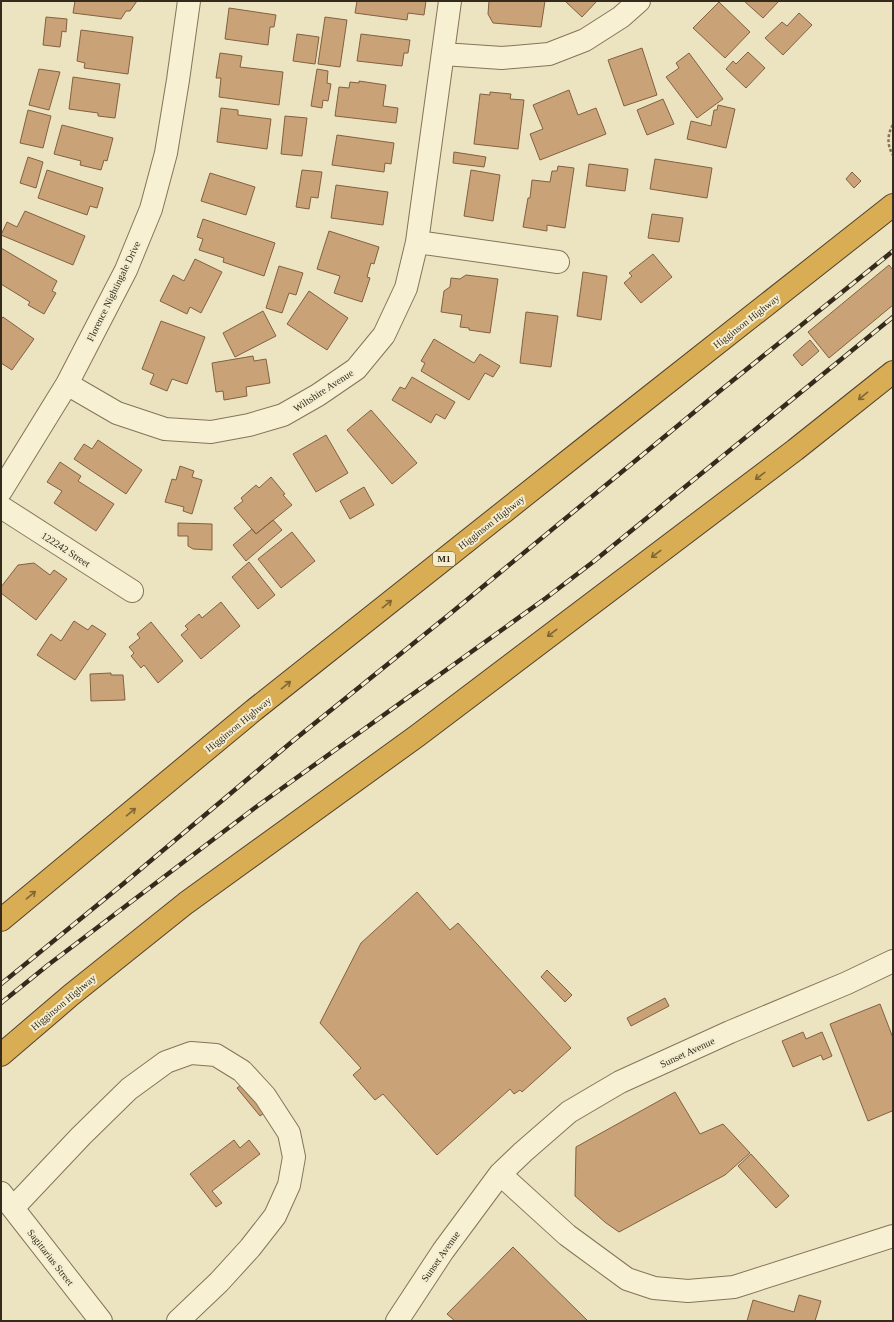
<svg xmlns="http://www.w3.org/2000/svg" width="894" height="1322" viewBox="0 0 894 1322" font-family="'Times New Roman',serif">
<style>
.building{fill:#c9a277;stroke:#826140}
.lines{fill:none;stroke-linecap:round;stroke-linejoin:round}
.minor-casing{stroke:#847559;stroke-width:24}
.highway-casing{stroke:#52422d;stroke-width:24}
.path{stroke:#847559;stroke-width:2.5;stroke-dasharray:3 2;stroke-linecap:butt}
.minor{stroke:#f7f0d3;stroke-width:22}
.highway{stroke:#d9ad53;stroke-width:22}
.rail-casing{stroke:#342b1d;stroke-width:4.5}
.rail{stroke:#f4edcf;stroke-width:3;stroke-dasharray:9;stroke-linecap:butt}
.oneway{stroke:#7e6635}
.labels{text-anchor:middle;stroke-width:4;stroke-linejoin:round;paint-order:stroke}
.shield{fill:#f4edcf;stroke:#6e6552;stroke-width:1}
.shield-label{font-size:9px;font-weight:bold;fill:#342b1d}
.street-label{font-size:10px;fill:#342b1d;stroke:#f4edcf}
</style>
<rect width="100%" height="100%" fill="#ece3c0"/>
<path class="building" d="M75 1H137L130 11H126L121 19 73 13Z
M357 1H426L424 15 408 13 407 20 355 13Z
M489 1H545L541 27 493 23 488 14Z
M565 1H597L582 17Z
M744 1H779L763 18Z
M719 2 750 32 725 58 693 28Z
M229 8 276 15 274 27H270L268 45 225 39Z
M799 13 812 25 783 55 765 38 782 22 787 26Z
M46 17 67 19 66 32 62 31 60 47 43 45Z
M325 17 347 20 340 67 318 64Z
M81 30 133 37 128 74 84 68 85 63 77 61Z
M297 34 319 37 315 64 293 61Z
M361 34 410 40 408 53H404L402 66 357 61Z
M642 48 657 95 624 106 608 60Z
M748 52 765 68 746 88 726 69 733 61 736 64Z
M220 53 242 56 240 67 283 72 279 105 219 97 221 78H216Z
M689 53 723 99 697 118 666 77 679 68 676 63Z
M39 69 60 72 49 110 29 105Z
M317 69 328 71 327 83 331 84 328 101 323 100 322 108 311 106Z
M73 77 120 84 115 118 98 116V113L69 109Z
M359 81 386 85 383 106 398 108 396 123 335 116 339 87 349 88 350 82 359 83Z
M569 90 578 115 596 108 606 134 540 160 530 134 543 129 533 105Z
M490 92 511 94 510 99 524 100 518 149 474 144 480 94 490 95Z
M663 99 674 124 647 135 637 110Z
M718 105 735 109 726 148 687 139 691 121 711 126 714 110H717Z
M221 108 238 110V115L271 119 267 149 217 142Z
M28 110 51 116 43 148 20 143Z
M285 116 307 118 302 156 281 154Z
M62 125 113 138 107 161 104 160 101 170 80 165 81 161 54 154Z
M337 135 394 143 391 164 385 163 384 172 332 165Z
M454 152 486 157 484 167 453 163Z
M28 157 43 162 36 188 20 183Z
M655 159 712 168 707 198 650 189Z
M589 164 628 169 625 191 586 186Z
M558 166 574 168 565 228 547 225V231L523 227 528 198H530L532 180 550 182 552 171H557Z
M47 170 103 188 97 208 90 206 87 215 38 198Z
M302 170 322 172 318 198 311 197 309 209 296 207Z
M471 170 500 175 493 221 464 216Z
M852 172 861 181 854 188 846 179Z
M210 173 255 187 246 215 201 201Z
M336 185 388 192 383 225 331 218Z
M25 211 85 236 73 265 1 235 7 222 17 227Z
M652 214 683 218 679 242 648 238Z
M203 219 275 243 264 276 223 262 224 258 199 250 203 239 197 237Z
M329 231 379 247 374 264 371 263 367 277 370 278 362 302 334 293 340 276 317 269Z
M1 248 57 281 52 291 56 293 44 314 28 305 30 302 1 284Z
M653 254 672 277 641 303 624 283 632 276 629 273Z
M195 259 222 272 201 313 190 307 187 314 160 301 173 275 184 281Z
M889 265 893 270V305L829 358 808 332Z
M279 266 303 273 296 295 289 293 282 313 266 308Z
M583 272 607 276 601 320 577 316Z
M466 275 498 279 490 333 469 330V328L460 327 462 315 441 312 444 291 450 287 451 278 460 279Z
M309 291 348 318 327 350 287 324Z
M263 311 276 336 235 357 223 333Z
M526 312 558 316 551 367 520 363Z
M3 317 34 339 12 370 1 363V319Z
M161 321 205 337 187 384 172 379 167 391 150 384 154 374 142 369Z
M434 339 474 363 480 354 500 366 493 377 485 373 469 400 421 371 425 363 421 361Z
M810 340 819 351 802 366 793 355Z
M253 356 254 361 266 359 270 383 246 387 247 396 224 400 223 391 216 392 212 363Z
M412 377 455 402 445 419 436 414 431 423 392 400 400 387 405 389Z
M371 410 417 463 392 484 347 430Z
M326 435 348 473 316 492 293 454Z
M98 440 142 470 126 494 74 459 84 444 92 449Z
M60 462 81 476 78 481 114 504 96 531 54 503 62 491 47 482Z
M180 466 194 471 192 477 202 480 192 514 183 511 184 507 165 502 172 479 176 480Z
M271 477 285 494 283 495 292 505 256 534 234 508 243 501 241 498 256 485 259 488Z
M364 487 374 505 350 519 340 501Z
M273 520 282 530 246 561 233 545 252 529 256 534Z
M178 523 212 524V550L193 549 188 546V536H178Z
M292 532 315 561 281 588 258 559Z
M249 562 275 595 258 609 232 577Z
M34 563 50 575 54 570 67 579 36 620 1 593V587L18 565Z
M221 602 240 626 201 659 181 635 188 629 185 626 199 614 202 618Z
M74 621 88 630 92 625 106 634 75 680 37 655 51 634 61 641Z
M151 622 183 661 158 683 144 665 141 668 131 656 134 653 129 647 140 638 137 634Z
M111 673V675H123L125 700 91 701 90 674Z
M417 892 450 930 458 923 571 1048 522 1092 520 1090 514 1094 510 1089 437 1155 383 1094 375 1100 353 1075 361 1068 320 1023 361 943Z
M547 970 572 995 565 1002 541 977Z
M665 998 669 1006 631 1026 627 1018Z
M880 1004 893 1038V1113L892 1111 868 1121 830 1024Z
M803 1032 806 1039 822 1032 832 1056 823 1060 821 1055 793 1067 782 1041Z
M251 1078 274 1106 260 1116 237 1088Z
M675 1092 700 1134 723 1124 750 1153 725 1175 619 1232 606 1223 575 1196 576 1147Z
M234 1140 240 1148 249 1140 260 1154 212 1191 222 1203 216 1207 190 1174Z
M751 1154 789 1196 776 1208 738 1166Z
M513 1247 588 1321H455L447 1314Z
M799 1295 821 1301 815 1321H747L753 1300 794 1312Z"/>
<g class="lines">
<defs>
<path id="minor" d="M443 54 502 58 549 54 585 40 621 17 639 1
M417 242 558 262
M67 384 117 413 165 429 211 432 249 425 283 415 318 395 356 369 384 335 406 288 417 242 450 1
M1 491 67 384 126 270 151 209 166 153 178 80 189 1
M1 507 132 591
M500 1174 567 1235 627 1279 654 1288 688 1291 734 1287 893 1236
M1 1193 101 1321
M13 1208 81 1136 129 1089 166 1062 191 1053 216 1055 242 1071 265 1096 289 1133 294 1157 289 1185 275 1216 250 1248 219 1282 178 1321
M397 1321 443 1251 500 1174 523 1152 569 1112 620 1082 730 1032 847 983 893 961"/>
<path id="highway" d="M1 920 254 710 592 442 893 205
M1 1055 71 995 186 903 417 736 795 450 893 372"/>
</defs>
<use href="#minor" class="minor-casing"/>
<use href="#highway" class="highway-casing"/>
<path class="path" d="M893 125C887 134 887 146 893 155"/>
<use href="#minor" class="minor"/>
<use href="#highway" class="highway"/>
<defs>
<path id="rail" d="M1 984 123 884 294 740 451 613 721 390 893 251
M1 1003 48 965 256 807 546 598 593 562 893 317"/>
</defs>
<use href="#rail" class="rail-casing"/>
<use href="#rail" class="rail"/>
</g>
<defs><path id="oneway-shaft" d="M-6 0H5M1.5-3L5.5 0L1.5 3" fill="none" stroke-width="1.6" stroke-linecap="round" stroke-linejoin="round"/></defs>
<g class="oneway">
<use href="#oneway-shaft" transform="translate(863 396) rotate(141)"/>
<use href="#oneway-shaft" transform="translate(760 476) rotate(143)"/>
<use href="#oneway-shaft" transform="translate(656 554) rotate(143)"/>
<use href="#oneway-shaft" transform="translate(387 604) rotate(-39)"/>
<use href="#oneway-shaft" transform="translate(552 633) rotate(143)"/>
<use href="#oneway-shaft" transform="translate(286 685) rotate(-39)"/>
<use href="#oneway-shaft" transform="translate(131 812) rotate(-40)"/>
<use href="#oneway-shaft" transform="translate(31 895) rotate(-40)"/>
</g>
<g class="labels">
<rect class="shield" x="433" y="552" width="22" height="14" rx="3"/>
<g class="shield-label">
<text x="444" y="562">M1</text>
</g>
<g class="street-label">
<text transform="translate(113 291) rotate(-64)" y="4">Florence Nightingale Drive</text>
<text transform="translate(746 321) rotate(-38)" y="4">Higginson Highway</text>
<text transform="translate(323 390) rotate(-33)" y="4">Wiltshire Avenue</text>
<text transform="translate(491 522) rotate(-38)" y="4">Higginson Highway</text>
<text transform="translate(66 549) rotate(33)" y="4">122242 Street</text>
<text transform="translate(238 724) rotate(-39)" y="4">Higginson Highway</text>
<text transform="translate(63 1002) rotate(-40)" y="4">Higginson Highway</text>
<text transform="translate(687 1052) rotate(-25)" y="4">Sunset Avenue</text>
<text transform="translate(440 1256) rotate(-55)" y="4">Sunset Avenue</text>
<text transform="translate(51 1257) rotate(52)" y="4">Sagittarius Street</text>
</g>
</g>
<rect width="894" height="1322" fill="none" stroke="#342b1d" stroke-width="4"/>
</svg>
